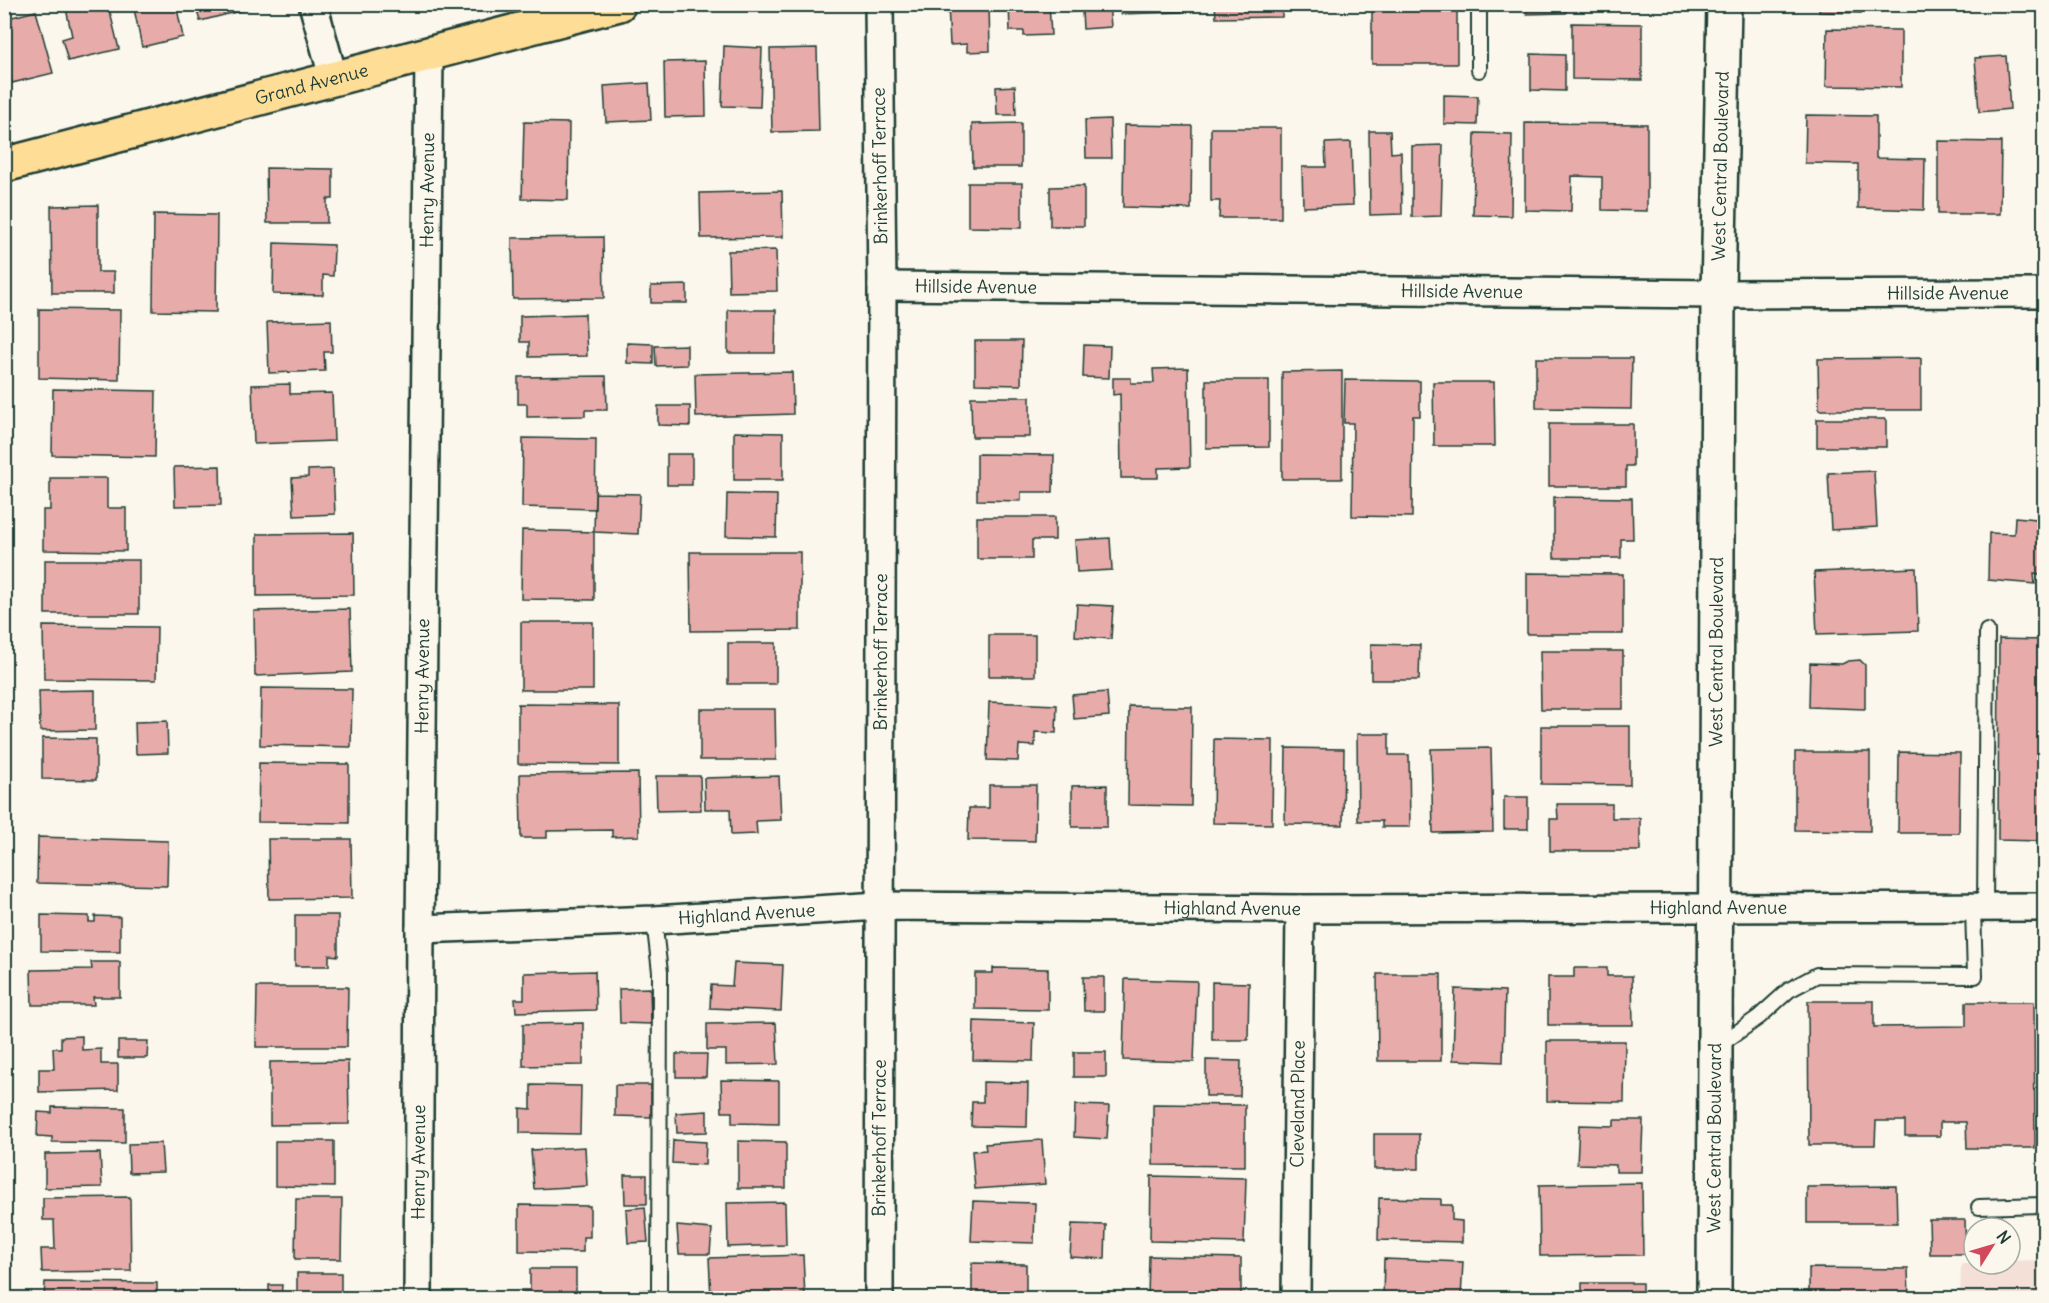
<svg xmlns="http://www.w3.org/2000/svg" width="2049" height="1303" viewBox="0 0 2049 1303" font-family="Delius,sans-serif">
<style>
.built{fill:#f5e0d8}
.building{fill:#e7acaa;stroke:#1f3d34;stroke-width:1.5}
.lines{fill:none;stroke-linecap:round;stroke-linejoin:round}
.lane-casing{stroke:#1f3d34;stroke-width:18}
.street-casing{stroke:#1f3d34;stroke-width:32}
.secondary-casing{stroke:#1f3d34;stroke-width:38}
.primary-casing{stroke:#1f3d34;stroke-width:38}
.lane{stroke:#fbf7ec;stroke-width:14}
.street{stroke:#fbf7ec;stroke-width:27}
.secondary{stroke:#fbf7ec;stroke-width:33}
.primary{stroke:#fedd96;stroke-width:33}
.labels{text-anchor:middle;stroke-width:5;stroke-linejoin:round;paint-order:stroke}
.street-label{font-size:18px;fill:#1f3d34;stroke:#fbf7ec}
</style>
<rect width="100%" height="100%" fill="#fbf7ec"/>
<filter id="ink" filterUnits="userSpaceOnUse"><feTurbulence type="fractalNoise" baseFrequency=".0167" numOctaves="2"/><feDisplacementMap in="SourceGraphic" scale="12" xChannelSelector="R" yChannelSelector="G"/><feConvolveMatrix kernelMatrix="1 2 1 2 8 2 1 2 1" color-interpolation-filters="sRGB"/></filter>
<g filter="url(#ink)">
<path class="built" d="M2044 1260V1298H1960L1961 1264H2010V1261Z"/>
<path class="building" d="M65 4H108L119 49 68 61 62 39 72 36Z
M133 4H176L183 37 142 47Z
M195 4H251L252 8 200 21Z
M948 4H989L990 51 967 52V44L950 45Z
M1009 4H1049L1051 35 1024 36V31H1010Z
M1068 4H1109L1111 27 1083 29 1082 11 1069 12Z
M1120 4H1182V12L1121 14Z
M1215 4H1282V17L1216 18Z
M1372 4H1457V64H1372Z
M1527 4H1566V13L1527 14Z
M1820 4H1861V13L1819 12Z
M36 11 53 73 12 83 4 55V19Z
M1572 23 1642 24V80L1572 79Z
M1827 29 1901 30V87L1826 86Z
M724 46 762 48 760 107 722 106Z
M817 48 819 131 772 132 770 49Z
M1531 54 1565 55V91L1531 90Z
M2006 56 2010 109 1979 112 1975 58Z
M705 61 706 116 665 117 664 62Z
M649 83 651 120 606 122 604 86Z
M1015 86 1016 115H997L996 87Z
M1444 95 1478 96 1477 125 1444 124Z
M2040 107H2044V200H2040Z
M1806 115 1876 116V158L1925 159 1924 210 1858 208V164L1805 163Z
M1110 119 1111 158H1086L1085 120Z
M524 122 569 123 568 200 522 199Z
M1021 123V167H973L972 124Z
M1525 123 1647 124V211L1602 210V177L1572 176 1571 211 1525 210Z
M1124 125 1192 126 1191 209 1123 207Z
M1211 128H1281V218H1219L1220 201H1211Z
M1369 131H1390L1391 153 1401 152 1402 214 1370 215Z
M1475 133 1512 134 1511 216 1473 215Z
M1938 141 2001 142 2000 214H1938Z
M1351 142 1353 205 1303 207 1302 167H1326L1325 143Z
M1443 145 1441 216 1412 217V146Z
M266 168 333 169V199H327V223H267Z
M968 183H1022V228L968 227Z
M1084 186V226H1050V187Z
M782 191 783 237 701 238 700 193Z
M98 205V272H114V293H52L51 206Z
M154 214 217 215 216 312 153 311Z
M603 237 604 298 513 299 512 238Z
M274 243 334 245 333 276 323 275V295L273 294Z
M776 250 777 291 729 292 728 251Z
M687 285V303H651V286Z
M39 309 120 310 119 380 39 378Z
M728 310H776L775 353H728Z
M585 314 587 356 529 357V342H520V316Z
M331 320 332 352H324L325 371 269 373 267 322Z
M975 341H1022L1021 385 975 384Z
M627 343 653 344V364L627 363Z
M687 345V365L656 366 655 346Z
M1084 345 1110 346 1109 378 1083 377Z
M1536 358H1632L1631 409 1536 408Z
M1921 358V410H1819L1818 359Z
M1188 368 1190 467 1158 468V478H1121L1120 394 1113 395V378H1131V383H1154L1153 369Z
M1342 371V479H1282V372Z
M792 372 793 414 696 417 695 374Z
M606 376 607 410H585V416L527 417V404H518V377Z
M1206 380H1269V447L1206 448Z
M1345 380 1420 381V416H1413L1412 517 1352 516 1353 423H1344Z
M1433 382H1494L1495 446H1434Z
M290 384V394L332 393 334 441 254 444 252 385Z
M53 389 156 391 155 457 52 455Z
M971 397H1030V437H972Z
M658 406H690V426L658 425Z
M1817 419H1886V447H1817Z
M1549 424H1633V466H1626V486H1549Z
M734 432 783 433V480H734Z
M523 438 596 439 595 509 522 507Z
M667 454H692V485H667Z
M977 454 1054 455 1053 492H1021V501L977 500Z
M220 466 221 505 175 506 174 467Z
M333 469 335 514 294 516 292 478 308 477V470Z
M1874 471 1877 527 1831 530 1828 473Z
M50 478H107V508H126V551L43 550V510H50Z
M595 493 640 494 638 534 594 532Z
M727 494 777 495 776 537 726 536Z
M1554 497 1632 498 1633 539H1621V558H1554Z
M977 517H1055V540H1032V559H977Z
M2015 517 2037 519V533L2044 534V575L2034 573 2035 584 1988 580 1989 533 2014 534Z
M522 530 594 532V600L521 599Z
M353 533 354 595 257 596V534Z
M1110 538 1112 570 1077 572 1075 540Z
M690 552H800V630L691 631Z
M45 560H139V614H45Z
M1916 568 1918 631 1817 634 1814 572Z
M1527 573 1623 574V634H1527Z
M1077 604 1113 606 1111 639 1075 636Z
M350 609 352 672 255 676 254 611Z
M521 622H593V690H521Z
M43 626 157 627 156 680 44 679Z
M989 635H1035V676H989Z
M1999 639 2044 640V841L1998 840Z
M728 643H776V684H728Z
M1371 644 1420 645 1419 680H1371Z
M1540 651H1623V709H1541Z
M1860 660 1865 665V709L1809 707 1810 663 1842 664 1848 661Z
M261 688 352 689 351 747 260 745Z
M95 690V730L40 731 39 691Z
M1107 692 1109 716 1074 719 1072 695Z
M989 702 1057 705 1056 733 1035 732V746L1019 745 1018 761 987 760Z
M518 704 619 705V765L518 764Z
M1129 706 1192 707 1191 806 1128 805Z
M700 709H775L776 760H700Z
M167 721 168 753 136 754 135 722Z
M1541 726H1630V785L1541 784Z
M1357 734H1389V755H1409L1410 827H1382V821H1358Z
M42 738 96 739V780L42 779Z
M1214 739 1273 740 1272 824 1213 823Z
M1286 748 1344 749 1343 825 1285 824Z
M1491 748 1493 832 1433 833 1431 749Z
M1795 752H1870V831L1795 830Z
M1899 752 1960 753 1959 833H1898Z
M259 763 349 764V823L258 822Z
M638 773 639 836 612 837V830L547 831V838H521L520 774Z
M656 776H700L701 810 657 811Z
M779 776 781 820 756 821 757 834 731 835 730 809H705L704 778Z
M989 785H1036L1035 841 968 840 969 808H989Z
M1107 785V827H1072V786Z
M1504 797H1528V829H1504Z
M1557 804H1612V818H1640V851H1550V819H1558Z
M38 837 168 841 167 886 37 883Z
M268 839H351L352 898 269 899Z
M41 915 89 916V922H95V916L120 917V952L41 951Z
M295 915H338V956L329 955V966H295Z
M91 962H120V997H93L94 1005H32L31 970 92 969Z
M734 963 783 965 781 1011 710 1008 711 985 732 986Z
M993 968 1048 969V1010L975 1009V973H993Z
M1574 968H1607V976H1632L1633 1025H1548V977H1574Z
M595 971 596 1010 516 1012 515 999H524V973Z
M1377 974H1441V1061H1378Z
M1083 977H1104V1011H1084Z
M1125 979 1197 981 1194 1062 1123 1060Z
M1212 982 1249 983 1248 1040H1212Z
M257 987H348L347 1047H256Z
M650 988 651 1024 620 1023 619 989Z
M1455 989 1505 991 1503 1062 1453 1060Z
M1808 1001H1874V1027L1966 1026V1002H2034L2035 1148H1967L1966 1122H1940V1136H1905V1121H1876L1875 1145H1809Z
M974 1021 1034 1023 1033 1061 973 1060Z
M583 1023V1065L523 1066V1024Z
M776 1023 778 1064 726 1065V1050H707V1024Z
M82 1036V1050L101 1049V1064H118V1090L39 1092V1069H54L53 1048H61V1037Z
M118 1041H148L147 1058H118Z
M1547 1041H1625L1624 1102 1547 1101Z
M1074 1052H1106V1077H1074Z
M676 1054H707L706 1077H676Z
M1206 1060 1241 1061 1240 1096H1206Z
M348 1061 349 1124 270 1125V1062Z
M721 1080 779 1081V1124L732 1123V1112H722Z
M983 1082 1028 1083 1027 1127 971 1126 972 1102H983Z
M531 1085 581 1086 580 1134 520 1133V1108L531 1109Z
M615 1085H651V1117L615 1116Z
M1153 1104 1245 1105V1166L1153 1165Z
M1075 1105 1109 1106 1107 1139 1074 1137Z
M52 1107 125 1108V1143L52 1142V1137L37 1136 38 1112 52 1113Z
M707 1111V1132L677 1133 676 1113Z
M1614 1120H1643L1641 1172H1616V1165L1577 1164 1579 1125 1614 1126Z
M1374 1134H1419V1169H1374Z
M673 1140 706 1142 705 1165 672 1163Z
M1042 1140 1045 1184 975 1189 972 1151 986 1150 985 1144Z
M275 1141H334V1187L275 1186Z
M738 1141 786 1142V1188H738Z
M161 1143 163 1172 129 1173 128 1144Z
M585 1147 587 1186 534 1189 531 1150Z
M100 1153 102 1187 45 1188V1154Z
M624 1175H647V1204H625Z
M1151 1176 1246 1178 1244 1243 1150 1241Z
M1642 1183 1643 1255 1540 1256 1539 1185Z
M1896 1186 1897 1223H1807V1187Z
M130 1197 131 1271 42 1272 41 1249H55L54 1220H43V1198Z
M1379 1198 1441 1199V1205H1452V1220L1462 1221V1242L1378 1240Z
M296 1199H342L341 1259H295Z
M973 1201 1035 1203 1034 1243 971 1241Z
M785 1202 786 1245 728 1247 727 1203Z
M519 1205 590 1206V1237H583V1252L519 1251Z
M645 1207 648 1242 628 1243 626 1209Z
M1929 1220H1965L1966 1254H1930Z
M1072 1224 1106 1225 1105 1259 1070 1257Z
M677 1226 712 1229 710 1254H679Z
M803 1255 805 1298H711L709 1258Z
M1149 1256 1241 1258V1298H1148Z
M1384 1259 1463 1262 1461 1298 1421 1296V1298H1383Z
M972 1263 1026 1264V1298H972Z
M1809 1268 1908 1269 1909 1298H1809Z
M530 1269H576V1298H521V1290H530Z
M297 1273H341V1298H297Z
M45 1282 157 1283V1298H44Z
M1582 1283H1642V1298H1582Z
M269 1285H282L281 1298H269Z
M649 1290V1298H630L629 1291Z
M1104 1292V1298H1074V1293Z"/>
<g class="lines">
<defs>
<path id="lane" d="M1479 70V4
M1985 908 1987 631
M654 920 660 972 659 1298
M1718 1046 1759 1017 1789 990 1817 975 1975 976 1973 908
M1979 1207 2044 1205"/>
<g id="street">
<path d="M313 4 334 80"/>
<path id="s1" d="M882 286 1718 294 2044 293"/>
<path id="s2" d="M420 929 654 920 879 906 1300 909 2044 907"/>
<path id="s3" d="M418 1298 420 929 429 54"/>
<path id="s4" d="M879 1298 882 286 879 4"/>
<path id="s5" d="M1296 1298 1300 909"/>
</g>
<g id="secondary">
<path id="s6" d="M1714 1298 1718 294 1724 4"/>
</g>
<g id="primary">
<path id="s7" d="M4 165 619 4"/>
</g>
</defs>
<use href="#lane" class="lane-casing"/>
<use href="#street" class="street-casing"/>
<use href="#secondary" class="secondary-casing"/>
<use href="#primary" class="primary-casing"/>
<use href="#lane" class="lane"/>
<use href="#street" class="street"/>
<use href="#secondary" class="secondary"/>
<use href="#primary" class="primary"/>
</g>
</g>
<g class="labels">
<g class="street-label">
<text dy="6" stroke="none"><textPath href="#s7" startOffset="318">Grand Avenue</textPath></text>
<text transform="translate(880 166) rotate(-91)" y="6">Brinkerhoff Terrace</text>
<text dy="6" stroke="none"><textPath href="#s6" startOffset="1132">West Central Boulevard</textPath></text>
<text dy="6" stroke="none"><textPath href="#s3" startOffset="1108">Henry Avenue</textPath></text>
<text dy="6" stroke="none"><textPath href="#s1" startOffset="94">Hillside Avenue</textPath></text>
<text dy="6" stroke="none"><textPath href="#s1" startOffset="580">Hillside Avenue</textPath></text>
<text dy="6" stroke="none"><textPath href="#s1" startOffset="1066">Hillside Avenue</textPath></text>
<text dy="6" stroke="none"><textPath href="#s4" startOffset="646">Brinkerhoff Terrace</textPath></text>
<text dy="6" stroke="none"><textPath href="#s6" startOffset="646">West Central Boulevard</textPath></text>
<text dy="6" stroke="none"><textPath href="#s3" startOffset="622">Henry Avenue</textPath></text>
<text dy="6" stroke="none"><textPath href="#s2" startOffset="813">Highland Avenue</textPath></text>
<text dy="6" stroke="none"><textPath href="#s2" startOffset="1299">Highland Avenue</textPath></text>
<text dy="6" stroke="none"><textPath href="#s2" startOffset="327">Highland Avenue</textPath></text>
<text dy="6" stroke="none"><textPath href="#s5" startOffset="194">Cleveland Place</textPath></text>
<text dy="6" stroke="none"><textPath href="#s4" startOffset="160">Brinkerhoff Terrace</textPath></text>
<text dy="6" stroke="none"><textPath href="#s6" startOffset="160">West Central Boulevard</textPath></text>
<text dy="6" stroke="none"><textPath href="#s3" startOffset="136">Henry Avenue</textPath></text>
</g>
</g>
<rect width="2049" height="1303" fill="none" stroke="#fbf7ec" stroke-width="24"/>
<rect x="12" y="12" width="2025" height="1279" fill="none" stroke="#1f3d34" stroke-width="2" filter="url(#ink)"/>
<g transform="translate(1992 1246) rotate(53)"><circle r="28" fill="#fbf7ec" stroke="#a3ada2" stroke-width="1.5"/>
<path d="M0-4.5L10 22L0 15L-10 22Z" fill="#d1495b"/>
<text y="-9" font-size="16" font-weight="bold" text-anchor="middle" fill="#1f3d34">N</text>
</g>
</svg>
